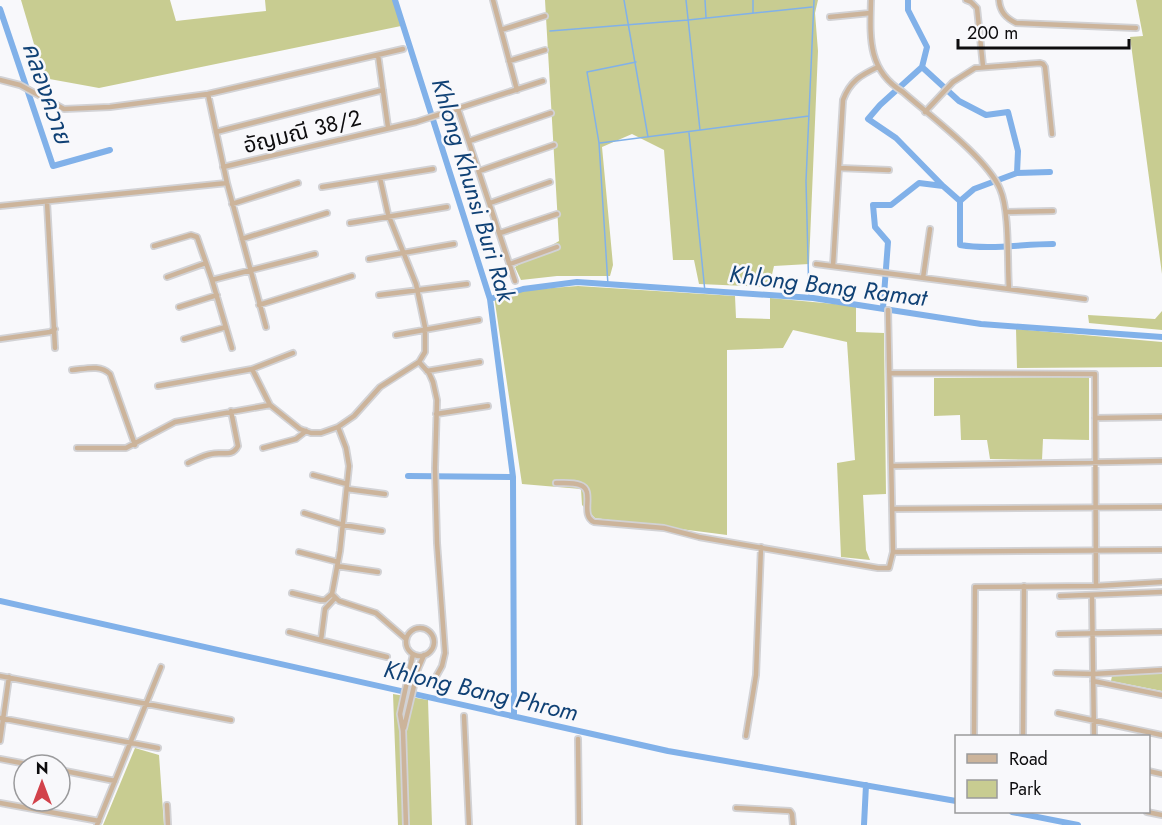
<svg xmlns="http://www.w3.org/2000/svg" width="1162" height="825" viewBox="0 0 1162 825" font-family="Jost,'Noto Sans Thai',sans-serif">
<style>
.green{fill:#c8cc91}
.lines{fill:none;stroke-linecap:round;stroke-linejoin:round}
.stream{stroke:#81b1e9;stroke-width:1.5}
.canal{stroke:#81b1e9;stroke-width:6}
.minor-casing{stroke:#d2d2d5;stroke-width:8}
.minor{stroke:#ccb49b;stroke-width:4.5}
.labels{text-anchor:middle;stroke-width:5;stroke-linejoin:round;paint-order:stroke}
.street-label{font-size:22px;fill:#0d0c0e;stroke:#f8f8fb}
.water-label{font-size:24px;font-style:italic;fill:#104175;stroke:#f8f8fb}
</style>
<rect width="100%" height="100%" fill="#f8f8fb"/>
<path class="green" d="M21 0H170L176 21 266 11 265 0H393L401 26 99 88 44 78Z
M545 0H818L815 13 818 51 809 264 774 266 769 287 699 284 694 260H673L664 150 632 134 602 147 613 265 610 276H557L521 280 515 267 559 241Z
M1136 0H1162V274L1130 37 1143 36Z
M578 286 735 296 736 318 770 319V298L856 306V332L884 333 886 494 863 495 866 550 870 560 841 557 837 463 855 460 847 342 793 330 783 348 727 350V535L595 518 582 505 581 489 522 484 494 296 539 289Z
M1162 311V330L1089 323 1088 315 1155 319Z
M1016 329 1162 342V367L1017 368Z
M1089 377V440L1043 439 1042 460 990 459 987 440H961L960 415 934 416V378Z
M1162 673V691L1111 681 1112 676Z
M393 694 428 700 432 825H398Z
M135 748 159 755 164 825H103Z"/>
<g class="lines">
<path class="stream" d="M624 0 648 137
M686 0 700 130
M705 0 706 17
M753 0V13
M550 31 688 20 812 7
M689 133 705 292
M600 143 809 116
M608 285 599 143 587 72 636 62
M809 298 806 181 814 0"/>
<path class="canal" d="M395 0 490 299 513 477 514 716
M908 0V10L927 47 922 67 880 105 868 119 896 138 943 186
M0 9 53 166 110 150
M922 67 959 101 986 115 1008 112 1018 151 1017 173 1050 172
M960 201 974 189 1017 173
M490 299 523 289 577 282 813 298 981 324 1162 337
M883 308 888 242 875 227 873 205H891L919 183 943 186 960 201V245C991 250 1022 244 1053 244
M408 476 513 477
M0 601 668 751 956 801
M1012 812 1078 825
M864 825 866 785"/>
<defs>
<path id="minor" d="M493 0 517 90
M871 0C870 37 867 70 903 92 929 115 987 158 1000 189 1010 212 1007 263 1009 289
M966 0 971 2 977 8 983 66
M999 0C1000 12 1006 18 1016 23L1136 28
M830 17 870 13
M501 30 545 16
M378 55 388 127
M509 61 545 50
M0 80 20 85 64 109 110 107 208 94 403 49
M208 94 227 183 266 327
M458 109 515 281
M925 112 953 82 975 68 1040 63 1043 64 1045 67 1052 134
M216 132 383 90
M469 141 551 113
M223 167 416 122 543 81
M839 168 889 170
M479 171 554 145
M322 187 433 169
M47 202 55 348
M490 203 550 182
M232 204 298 183
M0 206 227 183
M1006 212 1053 211
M350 223 447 207
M500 233 557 214
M242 239 327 213
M154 246 191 235 197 237 212 280 232 348
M369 259 454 244
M510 264 557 247
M816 264 1085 299
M833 266 843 100C850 81 861 75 878 67
M167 277 206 263
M923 278 930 229
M212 280 315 254
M379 295 467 284
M259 305 352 276
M179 307 217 295
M888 310 893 552
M396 335 479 320
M0 339 50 332 55 329
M184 339 226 327
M419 362 429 373 433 382 437 400 435 468 437 543 445 653 442 666 433 682
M252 369 270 405 300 429 311 433H321L338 427 354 416 380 387 419 362 425 352V327L416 284 388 214 380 178
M72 370C85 369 100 364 110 374L135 445
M427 371 480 362
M891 373 1095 374 1096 586
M158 386 252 369 293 353
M436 414 488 406
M1095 418 1162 417
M338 427 346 448 349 466 340 551 332 594 339 601 376 613 406 639
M77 448H126L175 422 270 405
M263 448 296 439 306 431
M188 463C195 460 204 455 211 454 222 451 232 458 238 446L231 411
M892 466 1162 461
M313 475 347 484
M556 483C563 483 573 482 580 485 596 490 579 515 594 522L664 528 699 537 878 568H889L893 552 1162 550
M347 489 385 494
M892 509 1162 507
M304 513 343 525 382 531
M299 552 338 562
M337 566 378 572
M292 593 321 600H325L332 594
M1060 596 1162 592
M1092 596 1094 736
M406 642a14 14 0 1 1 28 0a14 14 0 1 1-28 0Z
M289 632 387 657
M1059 634 1162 632
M321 640 325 609 335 598
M1056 673 1093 674 1162 670
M0 676 231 720
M1093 681 1162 695
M1058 713 1162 735
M464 716 469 825
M0 718 158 748
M404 728 418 669 424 655
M746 736 756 675 761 547
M974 736 975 587 1096 586 1162 582
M1023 736 1024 586
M578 739 579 825
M0 741 9 677
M0 759 32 765
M60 770 115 781
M1148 771 1162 774
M0 803 99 821
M167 805 168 825
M736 808 790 811 792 814 793 825
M1147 812 1162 815
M97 825 161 667
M406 825 403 731 400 714 413 654"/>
</defs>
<use href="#minor" class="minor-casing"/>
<use href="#minor" class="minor"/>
</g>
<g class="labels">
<g class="street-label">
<text transform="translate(302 131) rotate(-14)" y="8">อัญมณี 38/2</text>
</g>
<g class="water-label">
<text transform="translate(47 93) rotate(71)" y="8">คลองควาย</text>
<text transform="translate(473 190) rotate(73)" y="8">Khlong Khunsi Buri Rak</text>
<text transform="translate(828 286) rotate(7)" y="8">Khlong Bang Ramat</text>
<text transform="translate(481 691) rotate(13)" y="8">Khlong Bang Phrom</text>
</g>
</g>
<rect x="955" y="735" width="195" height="78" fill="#f8f8fb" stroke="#9a9a9c" stroke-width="1.5"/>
<rect x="967" y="754" width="30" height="9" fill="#ccb49b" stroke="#9a9a9c" stroke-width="1.5"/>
<text x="1009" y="765" font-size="18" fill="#0d0c0e">Road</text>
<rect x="967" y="780" width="30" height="18" fill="#c8cc91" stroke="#9a9a9c" stroke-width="1.5"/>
<text x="1009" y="795" font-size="18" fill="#0d0c0e">Park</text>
<g transform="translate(42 783)"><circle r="28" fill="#f8f8fb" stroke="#9a9a9c" stroke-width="1.5"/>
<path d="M0-4.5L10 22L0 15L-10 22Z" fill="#d2424b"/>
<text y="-9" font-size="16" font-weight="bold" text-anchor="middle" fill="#0d0c0e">N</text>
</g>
<path d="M958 39v9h171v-9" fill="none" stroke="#0d0c0e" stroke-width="3"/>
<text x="967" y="39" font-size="18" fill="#0d0c0e" stroke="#f8f8fb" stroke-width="4.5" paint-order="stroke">200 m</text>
</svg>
